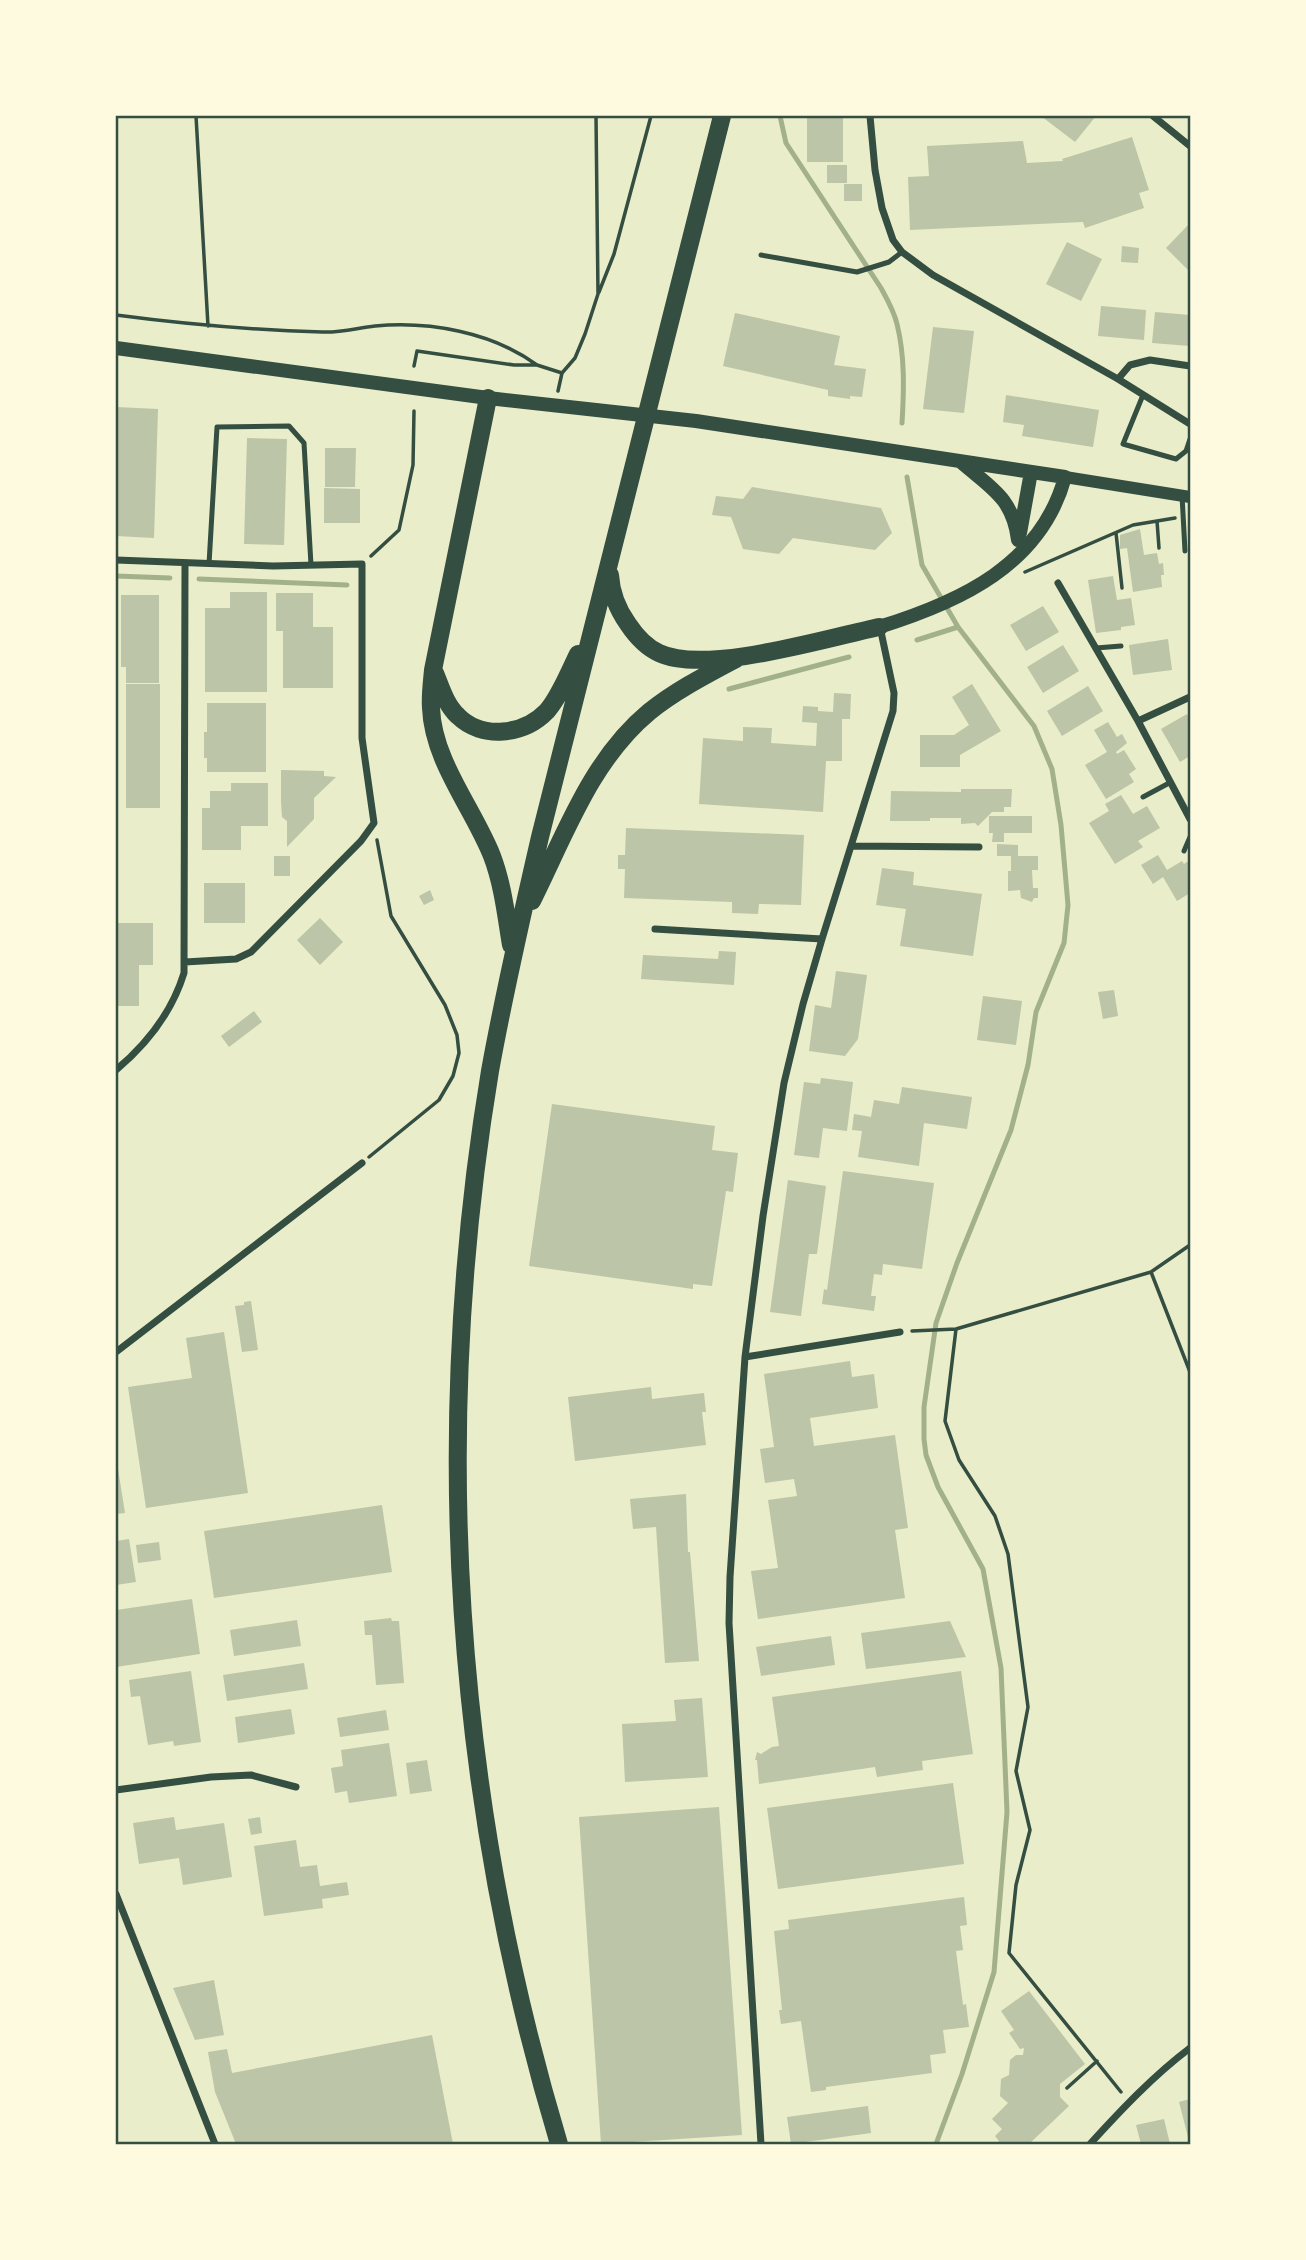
<svg xmlns="http://www.w3.org/2000/svg" width="1306" height="2260" viewBox="0 0 1306 2260" font-family="'PT Sans Narrow',sans-serif">
<style>
.lines{fill:none;stroke-linecap:round;stroke-linejoin:round}
.stream{stroke:#a3b18a;stroke-width:5}
.building{fill:#bcc5a7}
.path{stroke:#344e41;stroke-width:3.5}
.service{stroke:#344e41;stroke-width:5}
.minor{stroke:#344e41;stroke-width:7}
.tertiary{stroke:#344e41;stroke-width:12}
.secondary{stroke:#344e41;stroke-width:14}
.trunk{stroke:#344e41;stroke-width:18}
.neatline{fill:none;stroke:#344e41;stroke-width:2.5}
</style>
<rect width="100%" height="100%" fill="#e9edc9"/>
<g class="lines">
<path class="stream" d="M780 116 786 143 881 288C887 299 894 311 897 324 905 356 904 390 902 423
M907 477 922 565 958 627 1034 726 1052 769 1061 825 1068 905 1064 943 1036 1012 1028 1065 1011 1130 957 1263 936 1323 924 1407V1439L926 1455 938 1487 983 1569 1001 1668 1007 1812 994 1972 962 2074 936 2144
M116 576 170 578
M199 579 347 585
M917 640 958 627
M729 689 849 657"/>
</g>
<path class="building" d="M807 116H843V162H807Z
M1041 116H1096L1075 142Z
M1132 137 1149 190 1139 193 1144 208 1085 228 1083 222 910 230 908 177 929 176 927 146 1023 141 1027 163 1063 161 1062 159Z
M827 165H847V183H827Z
M844 184H862V201H844Z
M1190 223V272L1166 248Z
M1067 242 1102 259 1081 301 1046 284Z
M1122 246 1139 248 1138 263 1121 262Z
M1101 306 1146 310 1144 340 1098 336Z
M1155 312 1190 315V346L1152 343Z
M735 313 840 336 834 365 866 369 862 397 850 396V399L828 396V390L723 366Z
M933 327 974 331 964 413 923 409Z
M1006 395 1099 410 1093 447 1022 436 1024 425 1003 422Z
M116 407 158 409 154 538 116 536Z
M247 438 287 439 284 545 244 544Z
M325 448H356L355 487H325Z
M752 487 881 508 892 533 875 550 793 538 779 554 743 549 731 517 712 515 716 496 743 499Z
M324 488 360 489V523H324Z
M1140 529 1144 555 1157 553 1159 564 1163 563 1164 575H1161L1162 587 1133 592 1127 548 1120 549V535Z
M1113 576 1117 600 1131 598 1135 625 1121 627V630L1096 633 1088 580Z
M230 592H267V692H205V608H230Z
M276 593H313V627H333V688H283V631H276Z
M121 595H159V683H126V667H121Z
M1043 606 1059 632 1026 651 1010 625Z
M1168 639 1172 670 1133 675 1129 645Z
M1063 645 1079 671 1043 693 1027 667Z
M126 684H160V808H126Z
M972 684 1001 731 960 755V767H920V735H954L969 725 952 697Z
M1088 686 1103 711 1062 736 1047 711Z
M834 693 851 694 850 719H842V761H826L823 812 699 804 703 738 743 741V727L772 728 771 743 816 746 817 723 802 722 803 706 818 707V711L833 712Z
M207 703H266V772H207V758H204V732H207Z
M1187 714 1190 720V756L1180 762 1161 729Z
M1108 722 1117 737 1122 734 1127 743 1116 752 1117 754 1124 750 1136 769 1129 774 1134 782 1106 799 1085 765 1107 752 1094 730Z
M281 770 324 771V776L336 777 314 798V819L287 847V821L282 817 281 802Z
M231 783H268V826H241V850H202V808H210V791H231Z
M961 789H1012L1011 807H1004V812H992L978 826 975 823 961 824V818H930V821H890L891 791 961 792Z
M1121 795 1133 814 1147 806 1160 828 1138 841 1143 847 1115 864 1089 823 1109 811 1105 804Z
M989 816H1032V833H1004V842H992L993 833H989Z
M626 828 804 835 801 905 759 904 758 914 732 913V902L624 898 625 869H618V855H625Z
M997 844 1018 845V856H1038V870H1032L1033 888H1038V898H1034L1032 902 1021 898 1020 890 1008 891V871H1011V856H997Z
M1158 855 1167 870 1182 861 1184 864 1190 860V893L1177 901 1163 877 1153 884 1141 865Z
M274 856H290V876H274Z
M882 868 914 872 913 885 982 894 973 956 900 946 906 909 876 905Z
M204 883H245V923H204Z
M430 890 434 900 424 905 419 896Z
M320 918 343 942 320 965 297 940Z
M116 923H153V965H139V1006H116Z
M719 951 736 952 734 985 641 979 643 955 718 959Z
M836 971 867 975 858 1039 845 1056 809 1051 815 1005 831 1008Z
M1114 990 1118 1016 1103 1019 1098 992Z
M983 996 1022 1001 1016 1045 977 1040Z
M254 1011 262 1022 229 1047 221 1036Z
M821 1078 853 1082 847 1131 823 1128 819 1158 794 1155 804 1082 820 1084Z
M902 1087 972 1097 967 1129 924 1123 919 1166 858 1157 862 1131 852 1130 854 1114 871 1117 874 1100 899 1104Z
M552 1104 715 1126 712 1150 738 1153 733 1192 726 1191 712 1286 693 1284V1289L529 1266Z
M843 1171 934 1183 922 1269 883 1264 882 1275 874 1274 871 1296H876L874 1311 822 1304 824 1289 827 1290Z
M788 1180 826 1186 817 1254H809L801 1316 770 1312Z
M251 1301 258 1350 242 1352 235 1306 244 1305V1302Z
M224 1332 248 1493 146 1508 128 1387 192 1378 186 1338Z
M850 1361 852 1377 874 1374 878 1408 810 1418 814 1446 895 1435 908 1528 895 1530 905 1598 758 1619 751 1571 778 1568 768 1500 797 1496 794 1479 765 1483 760 1449 774 1447 764 1374Z
M651 1387 652 1399 704 1393 706 1412H702L706 1445 575 1461 568 1397Z
M116 1456 125 1513 116 1514Z
M686 1494 688 1552H690L699 1661 665 1663 656 1527 633 1529 630 1499Z
M382 1505 392 1572 214 1598 204 1531Z
M129 1539 136 1582 116 1585V1541Z
M159 1542 161 1560 138 1563 136 1545Z
M192 1599 200 1654 116 1667V1610Z
M391 1618 392 1621H399L404 1683 376 1685 372 1635H365L364 1621Z
M297 1620 301 1646 234 1656 230 1630Z
M950 1621 966 1657 866 1669 861 1633Z
M831 1636 835 1665 761 1676 756 1647Z
M304 1663 308 1689 227 1701 223 1675Z
M191 1671 201 1742 174 1746 173 1741 148 1745 140 1696 131 1697 129 1680Z
M961 1671 973 1754 922 1761 923 1770 877 1777 875 1767 759 1784 757 1760H755L757 1752 761 1754 772 1747 779 1746 772 1697Z
M702 1698 708 1777 625 1782 622 1724 676 1721 674 1700Z
M291 1709 295 1734 238 1743 235 1717Z
M386 1710 389 1730 340 1737 337 1718Z
M389 1743 397 1796 349 1803 347 1791 335 1793 331 1768 343 1766 341 1750Z
M427 1760 432 1791 410 1794 406 1763Z
M953 1783 964 1864 778 1889 767 1808Z
M719 1807 742 2135 601 2144 579 1817Z
M174 1817 176 1830 224 1823 232 1877 183 1885 179 1858 139 1864 133 1823Z
M260 1817 262 1833 251 1835 248 1819Z
M296 1840 300 1867 317 1865 320 1886 347 1882 349 1895 322 1899 323 1908 264 1916 254 1846Z
M964 1897 967 1925 960 1926 963 1950 956 1951 963 2005 966 2004 969 2027 943 2030 946 2053 930 2055 932 2073 826 2087V2090L811 2092 801 2021 781 2024 779 2010H782L774 1931 789 1929 788 1920Z
M214 1980 224 2035 195 2040 173 1988Z
M1029 1991 1085 2064 1060 2084V2097L1069 2106 1029 2144H996L999 2141 995 2136 1002 2129 992 2119 1008 2103 1000 2096 1001 2079 1009 2075 1010 2060 1016 2055H1023L1024 2048 1020 2049 1009 2033 1014 2030 1001 2011Z
M432 2035 453 2144H236L215 2092 208 2052 227 2049 232 2073Z
M1190 2099V2137H1188L1179 2102Z
M868 2106 871 2133 791 2144 787 2117Z
M1164 2119 1170 2144H1141L1136 2125Z"/>
<g class="lines">
<path class="path" d="M196 116 208 326
M599 292 614 254 651 116
M116 315C184 324 253 330 322 332 340 333 357 328 375 326 429 321 492 332 537 365H514L417 351 414 366
M537 365 562 373
M558 391 562 373 575 358 585 334 598 294 596 116
M1157 521 1159 548
M1116 533 1122 588
M371 556 399 530 413 465 414 411
M1025 572 1133 525 1175 518
M369 1157 439 1100 453 1076 459 1053 457 1035 445 1005 391 916 377 840
M1151 1272 1190 1372
M956 1329 945 1421 959 1460 995 1516 1008 1554 1028 1707 1016 1771 1030 1830 1016 1885 1009 1953 1121 2092
M912 1331 956 1329 1151 1272 1190 1245
M1067 2088 1097 2061"/>
<path class="service" d="M761 255 857 272 889 262 902 252
M1143 395 1123 444 1176 459 1186 451 1190 439
M1182 495 1185 551
M209 564 217 427 289 426 304 443 311 565
M1096 648 1121 646
M1143 797 1171 782
M1184 851 1190 837"/>
<path class="minor" d="M870 116 875 170 882 208 893 240 902 252 933 275 1118 379 1190 424
M1153 116 1190 146
M1118 379 1130 365 1150 360 1190 366
M116 560 273 566 362 564V738L374 823 361 841 251 952 236 959 185 962
M1058 583 1138 721 1190 819
M1138 721 1190 697
M851 846 979 847
M655 929 822 939
M116 1070C147 1044 172 1012 184 973L185 563
M116 1352 362 1163
M745 1357 900 1332
M116 1790 211 1777 251 1775 296 1787
M116 1894 215 2144
M761 2144 729 1623 730 1577 745 1357 763 1216 784 1083 803 1004 822 939 893 711 894 693 880 627
M1090 2144C1121 2110 1153 2076 1190 2048"/>
<path class="tertiary" d="M1065 477 1190 497"/>
<path class="secondary" d="M116 348 488 398 696 421 1065 477C1041 565 960 602 879 627
M961 462C991 488 1013 498 1018 540
M1020 533 1031 472"/>
<path class="trunk" d="M488 398 433 670C432 682 430 695 431 708 433 761 473 808 492 856 503 885 506 915 511 945
M610 575C611 592 618 610 628 624 636 636 646 647 659 653 705 675 828 638 879 627
M435 673C441 688 446 705 458 716 482 740 524 735 547 711 560 696 569 672 578 654
M532 901C565 835 591 760 649 712 675 691 706 675 736 659
M559 2144C454 1794 430 1432 490 1071 504 993 522 915 540 837L722 116"/>
</g>
<rect width="1306" height="2260" fill="none" stroke="#fefae0" stroke-width="234"/>
<rect x="117" y="117" width="1072" height="2026" class="neatline"/>
</svg>
